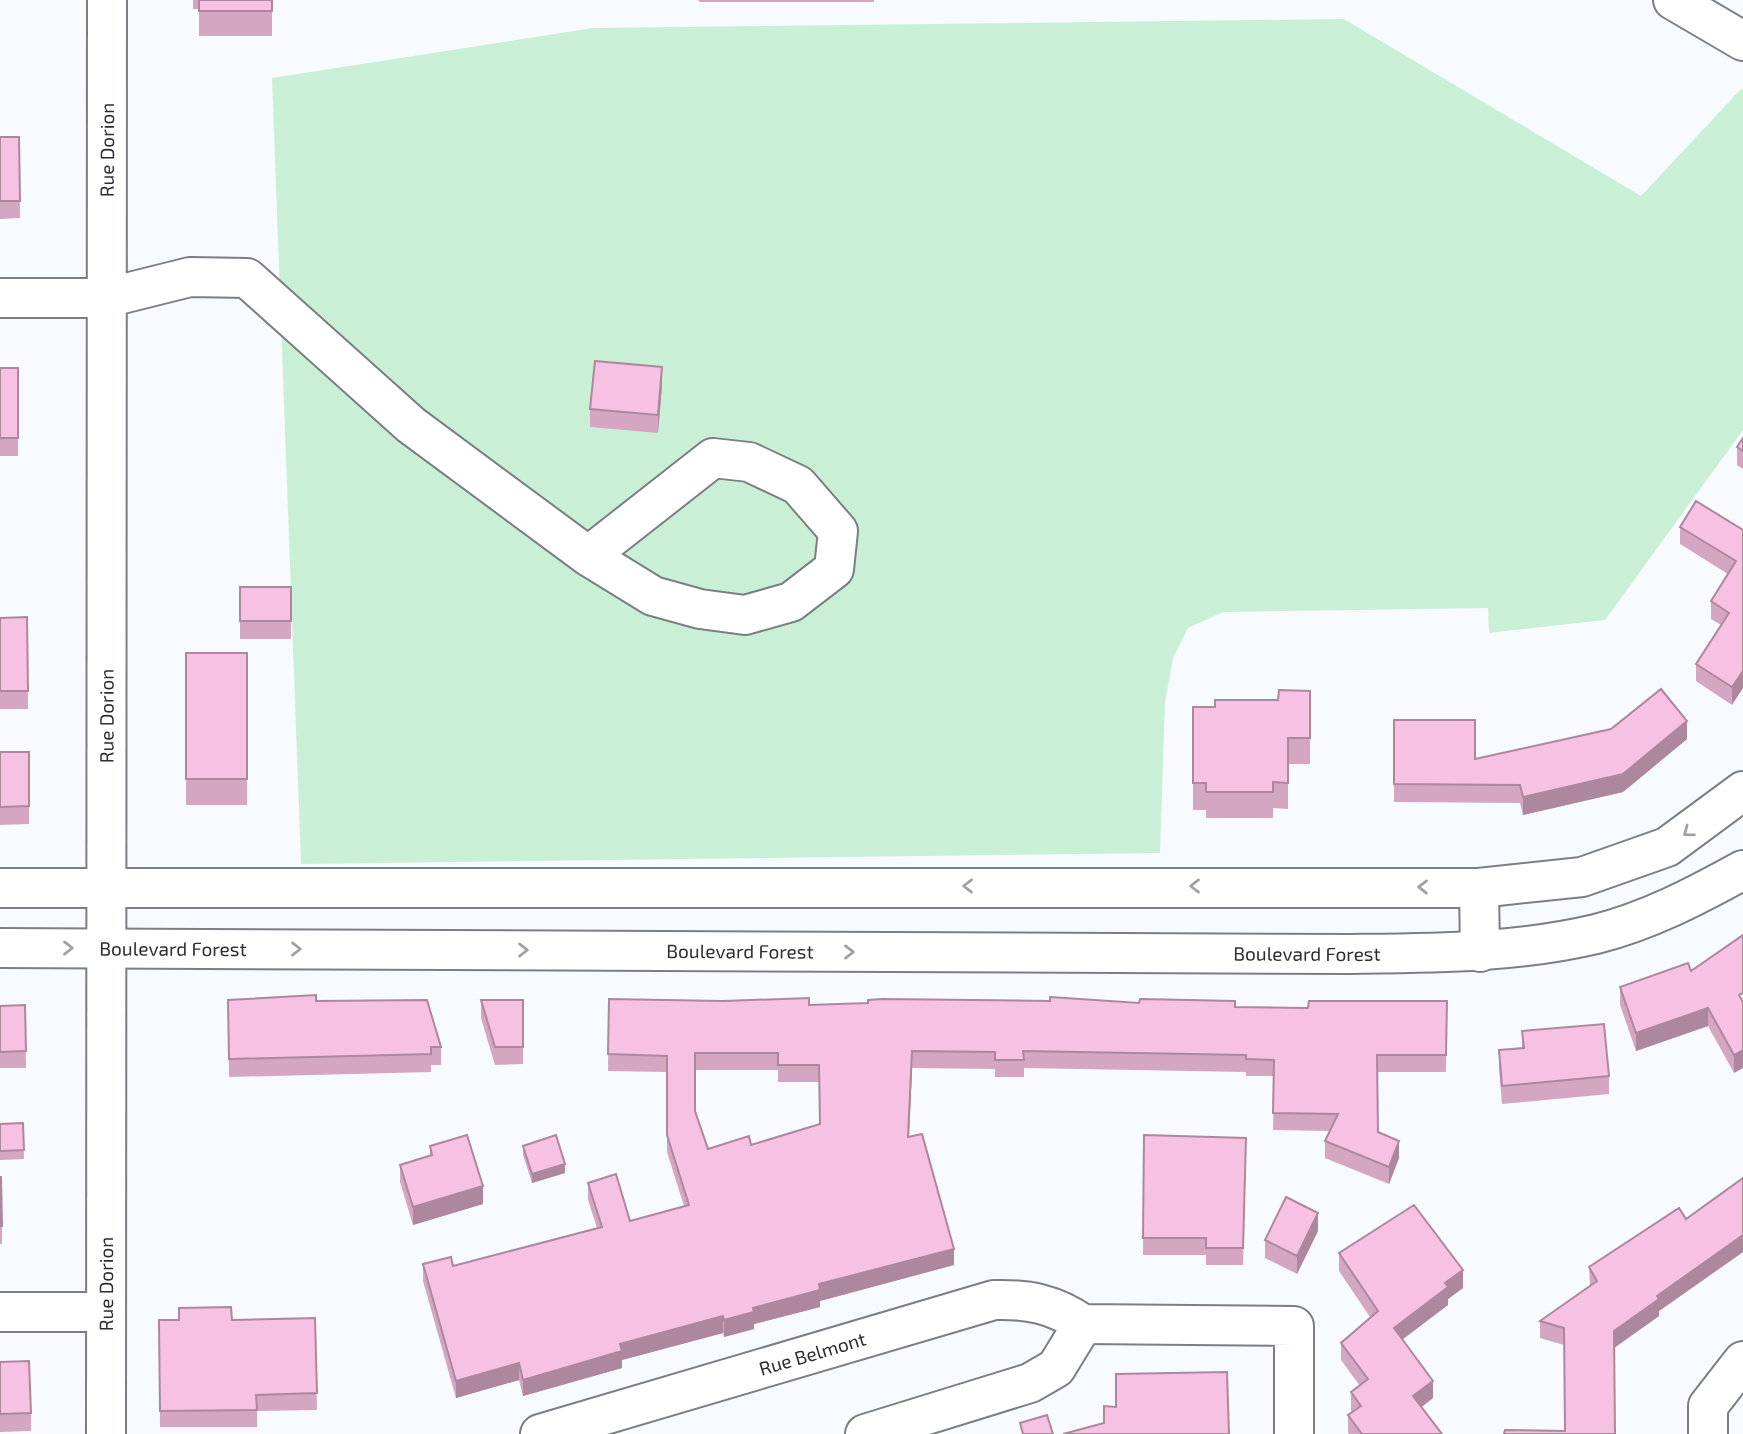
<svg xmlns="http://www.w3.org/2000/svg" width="1743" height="1434" viewBox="0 0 1743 1434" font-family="'Exo 2',sans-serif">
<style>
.green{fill:#c9f0d6}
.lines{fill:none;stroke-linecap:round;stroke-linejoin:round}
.minor-casing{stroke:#7b7e83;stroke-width:42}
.minor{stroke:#fff;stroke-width:38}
.wall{fill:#d4a6c2;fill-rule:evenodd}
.shaded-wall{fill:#ac879e}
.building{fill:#f6c1e2;stroke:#ac879e;stroke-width:2;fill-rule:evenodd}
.oneway{stroke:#a0a0a1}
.labels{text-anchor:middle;stroke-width:6;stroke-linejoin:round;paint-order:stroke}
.street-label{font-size:19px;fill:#2c2d2f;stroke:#fff}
</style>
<rect width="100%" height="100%" fill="#f7faff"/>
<path class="green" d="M1344 19 1641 196 1741 89 1743 90V430L1605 620 1489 633 1488 608 1223 612 1188 628 1173 658 1165 702 1160 853 301 864 272 78 593 28Z"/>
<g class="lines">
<defs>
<g id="minor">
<path d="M1673 0 1743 41"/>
<path d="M0 298H106L190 277 247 278 411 425 588 556 713 458 749 462 798 485 838 531 834 569 791 602 745 615 700 609 653 596 588 556"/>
<path d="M0 888H1479L1582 877 1667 847 1743 791"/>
<path d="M1479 888 1480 952"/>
<path id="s1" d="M0 948 1351 954C1433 953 1516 953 1596 934 1648 921 1696 896 1743 870"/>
<path d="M0 1312H106"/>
<path id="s2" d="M106 1434 107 0"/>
<path id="s3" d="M540 1434 994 1300C1028 1299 1054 1304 1083 1324L1294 1326V1434"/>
<path d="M865 1434 1030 1383 1056 1368 1083 1324"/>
<path d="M1708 1434V1406L1743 1361"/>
</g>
</defs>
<use href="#minor" class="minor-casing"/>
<use href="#minor" class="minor"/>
</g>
<path class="wall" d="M193 0H272V36H199V9H193Z
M698 0H874V2H700Z
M0 137H19L20 218 0 219Z
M0 368H18V456H0Z
M662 385 658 433 590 427V409Z
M1743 438V469L1737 465V447Z
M1680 527 1743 530 1732 705 1696 681V664L1721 625 1711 619V601L1728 574 1680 544Z
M240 587H291V639H240Z
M27 617 28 709H0V618Z
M186 653H247V805H186Z
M1310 691V764H1288V809L1273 808V818H1206V810H1193V707H1215L1278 700Z
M1394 720 1475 759 1687 739 1623 792 1523 815 1520 803 1394 802Z
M0 752H29V824L0 825Z
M1743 935 1734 1073 1708 1026 1636 1051 1620 1005V987L1691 971Z
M609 999 809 1005 1139 1003 1235 1007 1308 1008 1447 1001 1446 1072H1378V1132L1399 1158 1389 1184 1325 1158V1141L1330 1131 1273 1130 1274 1076H1246V1072L1024 1068V1077H995V1069L912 1068 909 1137 954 1265 820 1301V1307L754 1324V1329L724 1337 723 1333 622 1360V1368L523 1396 519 1380 456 1398 423 1281V1264L453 1266 597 1228 588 1200V1183L630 1221 684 1206 667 1152V1072L608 1071ZM695 1070H778V1082H819L820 1124 751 1145 708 1149 695 1111Z
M228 1000 316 1001 441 1047V1065H431V1072L229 1077Z
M481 1000H523V1064L495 1065 481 1018Z
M25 1005 26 1068H0V1006Z
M1522 1031 1609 1076V1094L1502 1104 1499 1068V1050L1522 1048Z
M23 1123 24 1159 0 1160V1124Z
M1144 1135 1246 1155 1243 1265H1206V1255H1143Z
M430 1146 483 1204 413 1225 400 1182V1165L430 1156Z
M523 1146 565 1173 532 1183 523 1155Z
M0 1177 2 1226V1244H0Z
M1743 1178V1252L1659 1311V1316L1614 1348 1565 1431 1564 1345 1540 1338V1321L1590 1286 1589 1267 1686 1219Z
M1318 1231 1297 1274 1265 1258V1240Z
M1339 1253 1463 1288 1448 1299V1305L1402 1339 1433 1398 1422 1407 1442 1434H1349L1348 1433V1415L1352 1412 1351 1410V1392L1360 1386 1341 1360V1343L1370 1317 1339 1271Z
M315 1318 317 1410 257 1411V1427H160L159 1320H232Z
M0 1362 31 1413V1431L0 1432Z"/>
<path class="shaded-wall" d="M662 367V385L658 433V415Z
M1743 671V688L1732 705V687Z
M1687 721V739L1623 792 1523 815V797Z
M1708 1008V1026L1636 1051V1033Z
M1743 1050V1068L1734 1073V1055Z
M912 1051V1068L908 1154V1137Z
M1399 1141V1158L1389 1184V1167Z
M565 1164V1173L532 1183V1174Z
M483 1186V1204L413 1225V1207Z
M1318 1213V1231L1297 1274V1256Z
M1743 1235V1252L1659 1311V1316L1614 1348V1331L1657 1296Z
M954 1249V1265L820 1301V1307L754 1324V1329L724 1337V1320L753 1308 819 1284Z
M1463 1270V1288L1448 1299V1305L1394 1346V1328L1445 1283Z
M723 1316V1333L622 1360V1368L523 1396V1380L620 1344Z
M519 1363V1380L456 1398V1381Z
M1433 1381V1398L1413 1413V1396Z"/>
<path class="building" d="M199 0H272V11H199Z
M0 137H19L20 201H0Z
M595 361 662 367 658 415 590 409Z
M0 368H18V438H0Z
M1743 438V451L1737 447Z
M1696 501 1743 530V671L1732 687 1696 664 1729 613 1711 601 1736 561 1680 527Z
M240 587H291V621H240Z
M27 617 28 691H0V618Z
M186 653H247V779H186Z
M1661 689 1687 721 1623 774 1523 797 1520 785 1394 784V720H1475V759L1611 729Z
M1279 690 1310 691V738H1288V783L1273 782V792H1206V783H1193V707H1215V700H1278Z
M0 752H29V806L0 807Z
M1743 935V993L1739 995 1743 1002V1050L1734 1055 1708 1008 1636 1033 1620 987 1688 963 1691 971Z
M316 995V1001L427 1000 441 1047H431V1054L229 1059 228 1000Z
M1050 997 1139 1003 1140 999 1235 1001V1007L1308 1008 1309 1001H1447L1446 1055H1377L1378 1132 1399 1141 1389 1167 1325 1141 1338 1114 1273 1113 1274 1060 1246 1059V1055L1023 1051 1024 1060H995V1052L912 1051 908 1137 922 1134 954 1249 819 1284 820 1290 753 1308 754 1312 724 1320 723 1316 620 1344 622 1351 523 1380 519 1363 456 1381 423 1264 451 1257 453 1266 602 1227 588 1183 616 1174 630 1221 689 1205 667 1135V1056L608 1054 609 999 723 1001 809 998V1005L868 1003V1000L882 999 1050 1001ZM695 1053H778V1065H819L820 1124 751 1145 749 1136 708 1149 695 1111Z
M481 1000H523V1047H495Z
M25 1005 26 1051 0 1052V1006Z
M1604 1024 1609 1076 1502 1086 1499 1050 1524 1048 1522 1031Z
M23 1123 24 1150 0 1151V1124Z
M467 1135 483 1186 413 1207 400 1165 432 1155 430 1146Z
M556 1135 565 1164 532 1174 523 1146Z
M1144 1135 1246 1138 1243 1248H1206V1238H1143Z
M0 1177H1L2 1226H0Z
M1743 1178V1235L1657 1296 1659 1299 1614 1331 1615 1434H1504L1505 1430 1565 1431 1564 1328 1540 1321 1597 1281 1589 1267 1679 1208 1686 1219Z
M1286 1197 1318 1213 1297 1256 1265 1240Z
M1414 1205 1463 1270 1445 1283 1448 1287 1394 1328 1433 1381 1413 1396 1442 1434H1362L1348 1415 1361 1406 1351 1392 1368 1379 1341 1343 1378 1311 1339 1253Z
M231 1307 232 1320 315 1318 317 1393 256 1395 257 1410 160 1411 159 1320H179V1308Z
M29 1361 31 1413 0 1414V1362Z
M1227 1372 1229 1434H1063L1104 1423V1406L1116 1407V1374Z
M1047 1415 1053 1434H1023L1020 1423Z"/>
<defs><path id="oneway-chevron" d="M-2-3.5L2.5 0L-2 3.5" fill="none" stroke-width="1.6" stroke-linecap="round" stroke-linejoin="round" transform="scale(1.75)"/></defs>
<g class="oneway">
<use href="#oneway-chevron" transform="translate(1688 832) rotate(143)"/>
<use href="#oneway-chevron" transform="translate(968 886) rotate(180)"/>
<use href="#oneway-chevron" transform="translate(1195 886) rotate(180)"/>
<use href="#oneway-chevron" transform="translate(1423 887) rotate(-179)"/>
<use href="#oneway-chevron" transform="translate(68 948)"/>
<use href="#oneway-chevron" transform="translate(296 949)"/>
<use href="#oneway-chevron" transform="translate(523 950)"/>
<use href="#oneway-chevron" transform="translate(849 952)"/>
</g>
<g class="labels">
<g class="street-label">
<text dy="7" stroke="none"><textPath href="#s2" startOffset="1284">Rue Dorion</textPath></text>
<text dy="7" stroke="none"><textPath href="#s2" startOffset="718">Rue Dorion</textPath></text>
<text dy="7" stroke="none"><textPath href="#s1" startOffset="173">Boulevard Forest</textPath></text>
<text dy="7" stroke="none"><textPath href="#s1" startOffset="740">Boulevard Forest</textPath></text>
<text dy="7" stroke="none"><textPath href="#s1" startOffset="1307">Boulevard Forest</textPath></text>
<text dy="7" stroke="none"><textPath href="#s2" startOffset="150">Rue Dorion</textPath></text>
<text dy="7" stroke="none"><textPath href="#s3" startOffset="284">Rue Belmont</textPath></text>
</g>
</g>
</svg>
